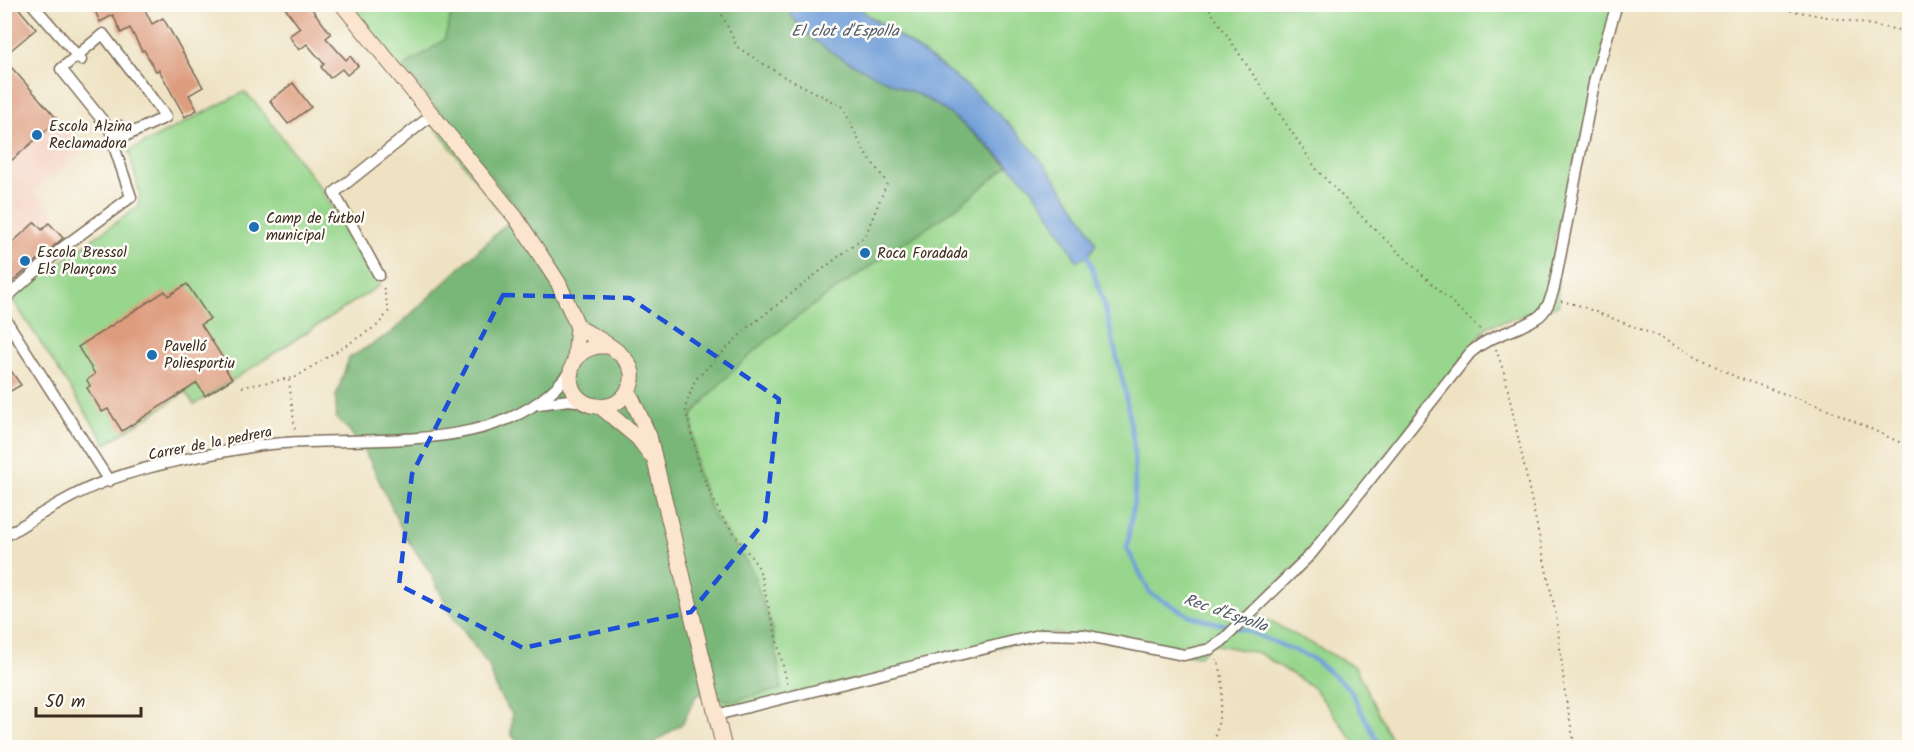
<svg xmlns="http://www.w3.org/2000/svg" width="1914" height="752" viewBox="0 0 1914 752" font-family="Kalam,sans-serif">
<style>
.built{fill:#f5d2c2}
.green{fill:#97d68c;stroke:#698055;stroke-width:1.5}
.forest{fill:#79b778;stroke:#5a704b;stroke-width:1.5}
.water{fill:#709ed8;stroke:#56647b;stroke-width:1.5}
.lines{fill:none;stroke-linecap:round;stroke-linejoin:round}
.stream{stroke:#709ed8;stroke-width:4.5}
.building{fill:#de9c7e}
.street-casing{stroke:#7a6a57;stroke-width:13}
.secondary-casing{stroke:#7a6a57;stroke-width:17}
.path{stroke:#7a6a57;stroke-width:2;stroke-dasharray:1.5 4.5;stroke-linecap:butt}
.street{stroke:#fff;stroke-width:10}
.secondary{stroke:#fce5cf;stroke-width:15}
.marked{fill:none;stroke:#1d4ed8;stroke-width:4.5;stroke-dasharray:12 8;stroke-linejoin:round}
.poi-dot{fill:#1f6fb2;stroke:#fdfcf7;stroke-width:2}
.labels{text-anchor:middle;stroke-width:5;stroke-linejoin:round;paint-order:stroke}
.poi-label{font-size:15px;fill:#3b2a1e;stroke:#fdfcf7;text-anchor:start}
.street-label{font-size:15px;fill:#3b2a1e;stroke:#fdfcf7}
.water-label{font-size:16px;font-style:italic;fill:#505868;stroke:#fdfcf7}
</style>
<rect width="100%" height="100%" fill="#fdfcf7"/>
<filter id="ink" filterUnits="userSpaceOnUse"><feTurbulence type="fractalNoise" baseFrequency=".0167" numOctaves="2"/><feDisplacementMap in="SourceGraphic" scale="12" xChannelSelector="R" yChannelSelector="G"/><feConvolveMatrix kernelMatrix="1 2 1 2 8 2 1 2 1" color-interpolation-filters="sRGB"/></filter>
<filter id="wash" filterUnits="userSpaceOnUse"><feTurbulence type="fractalNoise" baseFrequency=".008" numOctaves="4" result="noise"/><feDisplacementMap in="SourceGraphic" scale="24" xChannelSelector="R" yChannelSelector="G"/><feGaussianBlur stdDeviation="1.35" result="paint"/><feColorMatrix in="noise" values="0 0 0 0 0 0 0 0 0 0 0 0 0 0 0 0 0 1.4 0 .05"/><feComposite in="paint" operator="in"/></filter>
<g filter="url(#wash)">
<rect width="100%" height="100%" fill="#eee2c2"/>
<path class="built" d="M4 59 83 150 35 191 74 237 9 293 4 286Z"/>
<path class="green" d="M342 5H1621L1554 238 1559 305 1488 326 1311 552 1249 610 1355 667 1395 747H1358L1314 688 1259 653 1212 644 1199 656 1055 633 713 717 564 295Z
M244 92 256 103 321 189 380 285 194 405 186 392 106 444 11 297 138 207 140 194 129 151Z"/>
<path class="forest" d="M454 5H785C810 50 860 67 904 89 940 99 981 140 1008 166 989 181 970 198 950 212 860 276 762 328 692 416L696 469 712 513 752 570 772 629 782 689 732 701 697 694 683 723 648 747H522L511 734 512 714 498 693 489 666 451 614 430 572 405 536 369 459 349 430 336 418V396L349 358 391 333 520 211 404 67 444 40Z"/>
<path class="water" d="M785 5H858L866 14C945 66 1009 111 1063 190 1076 208 1088 224 1096 244L1088 256 1077 261C1061 234 1046 203 1024 180 996 152 941 99 904 89 860 67 810 50 785 5Z"/>
<g class="lines">
<path class="stream" d="M1088 256 1104 304 1125 391 1134 445 1135 493 1127 548 1150 593 1190 616 1246 630 1312 658 1349 688 1381 748"/>
</g>
<g id="blocks">
<path class="building" d="M10 4H15L36 29 4 56V9Z
M92 4H142L152 24 163 18 203 87 189 95 197 110 185 117 159 70 156 71 144 50 142 51 130 28 121 33 113 15 100 22Z
M282 4H308L331 34 326 38 346 60 350 56 358 66 347 75 342 69 330 78 321 67 324 64 307 44 299 50 289 36 300 28Z
M4 59 58 120 12 160 4 152V113L13 106 4 97Z
M293 83 311 107 288 124 270 101Z
M35 222 42 230 49 223 63 238 12 282 4 274V250Z
M187 284 210 319 201 324 226 363 223 365 232 379 205 396 197 383 122 431 108 409 102 412 87 388 90 386 87 380 95 374 78 347 165 291 168 296Z
M4 361 21 385 4 395Z"/>
</g>
</g>
<g filter="url(#ink)">
<use href="#blocks" fill-opacity="0" stroke="#7a6a57" stroke-width="1.5"/>
<g class="lines">
<defs>
<path id="street" d="M32 4 81 60
M103 34 166 117 123 137 115 136 61 69Z
M379 275 334 193 432 115
M4 302 7 297 62 248 131 197 113 143 120 126
M4 317 109 481
M539 404 569 400 583 402
M4 537C26 523 48 509 71 497 124 468 190 458 250 447 349 430 502 465 570 371
M716 715 1043 634 1083 635 1184 655 1210 649 1222 641 1312 553 1470 353C1492 333 1517 332 1538 317 1547 311 1551 298 1554 288L1595 78 1617 4"/>
<path id="secondary" d="M342 4 516 218 558 282 578 327 575 359
M578 327C600 341 651 361 625 395 618 404 607 408 596 406 557 401 564 343 606 346
M628 390 649 436 724 748
M601 407 638 438 650 454"/>
</defs>
<use href="#street" class="street-casing"/>
<use href="#secondary" class="secondary-casing"/>
<path class="path" d="M717 4 737 47 781 75 842 106 864 151 887 183 865 236 746 329 695 380 685 408 701 472 721 515 759 568 788 686
M1206 4 1317 170 1369 224 1481 330
M1755 4 1910 32
M1561 301 1578 305 1655 335 1736 377 1825 408 1910 447
M1496 349 1505 376 1557 620 1565 694 1575 748
M289 380 295 431
M242 387 296 377 378 325 389 311 383 286
M1214 748C1217 723 1230 681 1216 659"/>
<use href="#street" class="street"/>
<use href="#secondary" class="secondary"/>
</g>
</g>
<path class="marked" d="M503 295 630 298 779 399 765 521 691 612 523 648 399 585 412 474Z"/>
<g class="poi-dot">
<circle cx="37" cy="135" r="6"/>
<circle cx="254" cy="227" r="6"/>
<circle cx="865" cy="253" r="6"/>
<circle cx="25" cy="261" r="6"/>
<circle cx="152" cy="355" r="6"/>
</g>
<g class="labels">
<g class="poi-label">
<text x="49" y="131">Escola Alzina<tspan x="49" dy="17">Reclamadora</tspan></text>
<text x="266" y="223">Camp de futbol<tspan x="266" dy="17">municipal</tspan></text>
<text x="37" y="257">Escola Bressol<tspan x="37" dy="17">Els Plançons</tspan></text>
<text x="877" y="258">Roca Foradada</text>
<text x="164" y="351">Pavelló<tspan x="164" dy="17">Poliesportiu</tspan></text>
</g>
<g class="street-label">
<text transform="translate(210 443) rotate(-11)" y="5">Carrer de la pedrera</text>
</g>
<g class="water-label">
<text x="845" y="36">El clot d'Espolla</text>
<text transform="translate(1226 612) rotate(19)" y="6">Rec d'Espolla</text>
</g>
</g>
<rect width="1914" height="752" fill="none" stroke="#fdfcf7" stroke-width="24"/>
<path d="M36 707v9h105v-9" fill="none" stroke="#3b2a1e" stroke-width="3"/>
<text x="45" y="707" font-size="18" fill="#3b2a1e" stroke="#fdfcf7" stroke-width="4.5" paint-order="stroke">50 m</text>
</svg>
